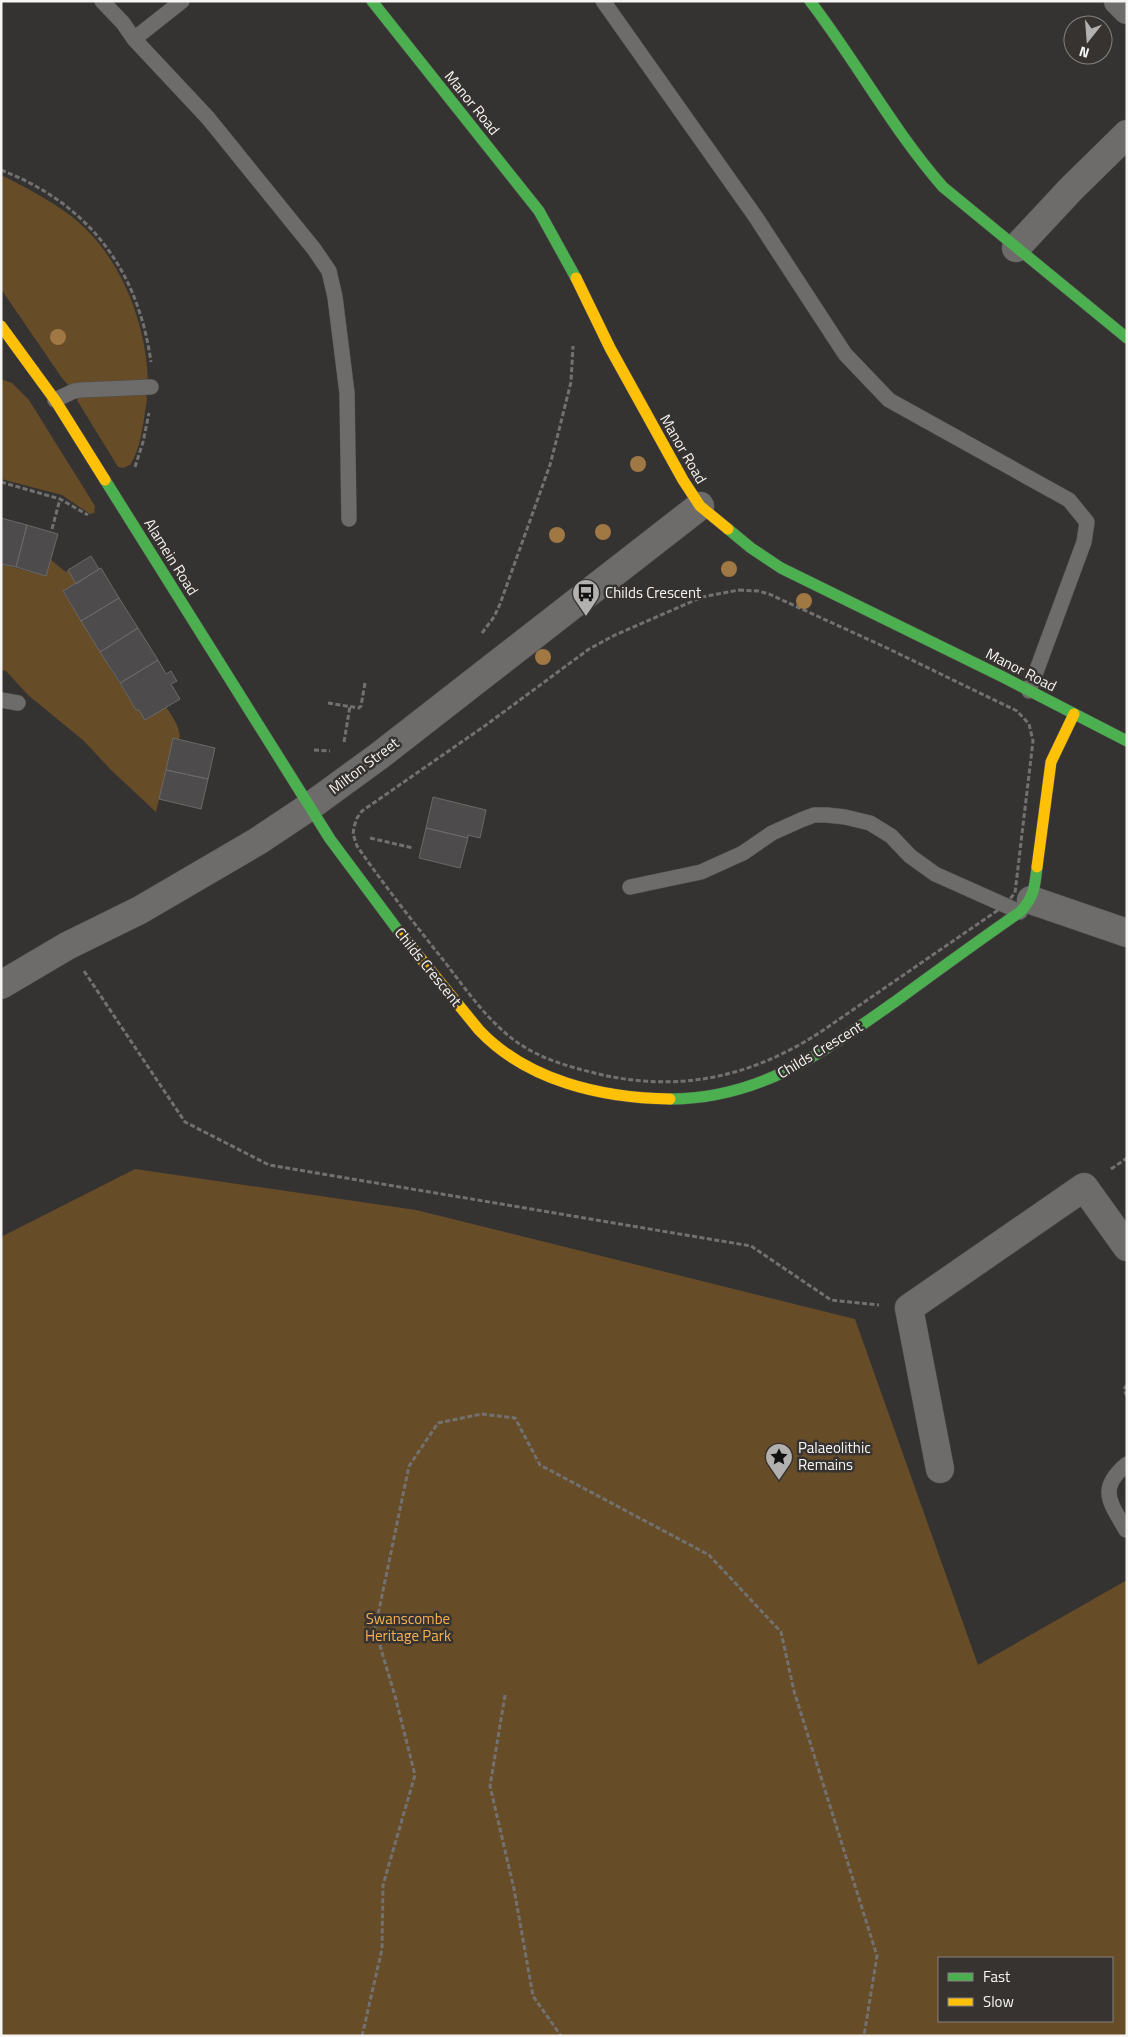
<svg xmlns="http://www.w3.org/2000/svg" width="1128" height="2037" viewBox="0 0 1128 2037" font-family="'Titillium Web',sans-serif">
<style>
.green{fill:#674c28;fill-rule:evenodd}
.building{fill:#4d4b4b;stroke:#6b6968}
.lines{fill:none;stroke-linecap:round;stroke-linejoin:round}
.lane-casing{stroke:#504f4e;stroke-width:16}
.street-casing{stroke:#504f4e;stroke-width:29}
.fast-casing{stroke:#504f4e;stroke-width:12}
.slow-casing{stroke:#504f4e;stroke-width:12}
.path{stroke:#727170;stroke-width:3;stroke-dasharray:5 2.5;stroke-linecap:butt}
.lane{stroke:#6d6c6b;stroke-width:15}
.street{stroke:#6d6c6b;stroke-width:28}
.fast{stroke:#4caf50;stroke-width:11}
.slow{stroke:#ffc107;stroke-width:11}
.tree{fill:#a07843}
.labels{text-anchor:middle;stroke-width:5;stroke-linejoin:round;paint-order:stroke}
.street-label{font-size:15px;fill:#f6f5f3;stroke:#363331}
.poi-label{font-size:15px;fill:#f6f5f3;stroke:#363331;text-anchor:start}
.park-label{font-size:15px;fill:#f7b151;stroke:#363331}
</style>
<rect width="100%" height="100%" fill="#353332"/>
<path class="green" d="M1 175C25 187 50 200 71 216 120 254 146 321 148 381L69 386 62 378 1 289Z
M1 379 12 383 29 400 95 506 94 513 90 514 62 495 1 479Z
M146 394 147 400C143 421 142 447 130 465L123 468 118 467 77 400 79 397Z
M51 560 66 572 68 570 76 584 63 592 136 710H139L145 720 166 707C172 716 182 729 179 740L173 739 156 812 111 770 84 741 28 695 6 671 1 670V564L46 576Z
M135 1169 416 1210 855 1319 978 1665 1127 1580V2036H1V1237ZM939 1958H1112V2021H939Z"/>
<path class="building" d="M1 518 27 525 16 567 1 564Z
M27 525 58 534 46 576 16 567Z
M91 556 99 569 76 584 68 570Z
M101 568 119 598 81 621 63 591Z
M119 598 138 628 100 652 81 621Z
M138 628 158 660 120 683 100 652Z
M158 660 166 674 171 671 177 681 171 684 180 699 145 720 139 710H136L120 683Z
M173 738 215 748 208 779 166 770Z
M166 770 208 779 201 809 159 799Z
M433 797 486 810 480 838 468 835V838L426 828Z
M426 828 468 838 460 868 419 858Z"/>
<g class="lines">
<defs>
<path id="lane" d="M102 1 123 23 134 39
M182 1 134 39 208 118 314 249 329 271 335 297 347 393 349 519
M603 1 755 216 845 354 889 400 1069 500 1087 522 1084 542 1029 691
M55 400 74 391 82 390 151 387
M1 700 18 703
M630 887 701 872 743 853 772 833 801 820 814 815H827L845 817 870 823 891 836 910 856 935 874 1020 912
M1126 1530C1110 1502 1097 1489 1127 1464"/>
<path id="street" d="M1118 1 1127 10
M1016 248 1071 189 1127 134
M1031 900 1127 933
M1 985 67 946 140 910 258 841 309 807 379 756 700 506
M940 1469 909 1308 1084 1187 1127 1247"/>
<path id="fast" d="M372 1 539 211 576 278
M810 1C856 61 893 130 943 187L1127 338
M105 480 330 839 400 933
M728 529 751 548 781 568 1003 677 1127 741
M670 1099C761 1099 825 1051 896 1001 937 971 978 941 1020 912 1034 898 1035 886 1037 867"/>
<path id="slow" d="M576 278 610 348 683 480 700 506 728 529
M1 326 55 400 105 480
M1037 867 1051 762 1074 714
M400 933 479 1030C527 1081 602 1098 670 1099"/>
</defs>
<use href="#lane" class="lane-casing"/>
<use href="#street" class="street-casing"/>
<use href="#fast" class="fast-casing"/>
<use href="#slow" class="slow-casing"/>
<path class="path" d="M1 170C89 204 138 270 151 362
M135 467 143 442 149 413
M1 482 60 499 88 515
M52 529 60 499
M739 590 758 591 769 594 887 648 1017 711 1029 724 1033 741 1015 893 1004 906 825 1029C749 1080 671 1095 583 1070 559 1064 534 1055 514 1040 486 1019 465 988 444 961 414 923 384 885 357 846L353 834 354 827 357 818 362 811 486 725 589 649 615 635 702 597Z
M482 633 494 617 500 604 550 465 559 430 571 382 573 346
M328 703 359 708 361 706 365 683
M344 742 350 706
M314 750 330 751
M370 838 413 848
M84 971 185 1122 269 1165 751 1246 831 1300 879 1305
M1111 1169 1127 1158
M1127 1385 1124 1389 1127 1397
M505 1695 490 1786 514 1889 533 1996 561 2036
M362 2036 382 1949 383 1885 415 1775 395 1696 375 1629 409 1466 438 1423 482 1414 515 1418 540 1465 709 1555 781 1632 794 1691 877 1956 864 2036"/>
<use href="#lane" class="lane"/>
<use href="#street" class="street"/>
<use href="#fast" class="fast"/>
<use href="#slow" class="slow"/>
</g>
<g class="tree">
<circle cx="58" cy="337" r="8"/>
<circle cx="638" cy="464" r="8"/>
<circle cx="603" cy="532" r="8"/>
<circle cx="557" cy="535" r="8"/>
<circle cx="729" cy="569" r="8"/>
<circle cx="804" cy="601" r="8"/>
<circle cx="543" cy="657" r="8"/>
</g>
<defs>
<symbol id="bus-pin" viewBox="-11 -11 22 30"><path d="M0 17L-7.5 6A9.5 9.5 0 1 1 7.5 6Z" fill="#b2b1af" stroke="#363331"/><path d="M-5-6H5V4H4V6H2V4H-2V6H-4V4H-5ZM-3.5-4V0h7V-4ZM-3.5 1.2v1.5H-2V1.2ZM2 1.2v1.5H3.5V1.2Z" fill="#111"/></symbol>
<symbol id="sight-pin" viewBox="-11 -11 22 30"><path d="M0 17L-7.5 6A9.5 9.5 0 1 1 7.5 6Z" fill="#b2b1af" stroke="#363331"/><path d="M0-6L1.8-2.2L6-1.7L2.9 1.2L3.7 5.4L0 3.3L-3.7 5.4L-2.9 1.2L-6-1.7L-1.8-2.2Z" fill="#111"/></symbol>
</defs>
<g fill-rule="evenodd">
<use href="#bus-pin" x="570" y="577" width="32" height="43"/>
<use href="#sight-pin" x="763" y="1441" width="32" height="43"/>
</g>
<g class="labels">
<g class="street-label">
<text transform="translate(472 103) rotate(51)" y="5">Manor Road</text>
<text transform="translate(683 449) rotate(60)" y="5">Manor Road</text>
<text transform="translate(171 557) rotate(58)" y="5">Alamein Road</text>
<text transform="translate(1021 670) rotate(27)" y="5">Manor Road</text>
<text transform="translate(364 766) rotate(-37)" y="5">Milton Street</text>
<text transform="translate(428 967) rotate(51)" y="5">Childs Crescent</text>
<text transform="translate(820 1050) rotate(-31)" y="5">Childs Crescent</text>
</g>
<g class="poi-label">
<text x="605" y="598">Childs Crescent</text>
<text x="798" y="1453">Palaeolithic<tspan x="798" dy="17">Remains</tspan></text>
</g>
<g class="park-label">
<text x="408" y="1624">Swanscombe<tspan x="408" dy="17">Heritage Park</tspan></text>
</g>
</g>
<rect width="1128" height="2037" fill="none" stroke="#f6f5f3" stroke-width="5"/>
<rect x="938" y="1957" width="175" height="65" fill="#363331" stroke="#83817f"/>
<rect x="948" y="1973" width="25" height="8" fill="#4caf50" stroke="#83817f"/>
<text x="983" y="1982" font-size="15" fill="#f6f5f3">Fast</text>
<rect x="948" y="1998" width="25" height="8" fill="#ffc107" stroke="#83817f"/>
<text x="983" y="2007" font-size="15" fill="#f6f5f3">Slow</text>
<g transform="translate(1088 40) rotate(197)"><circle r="24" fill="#363331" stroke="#83817f"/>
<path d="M0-4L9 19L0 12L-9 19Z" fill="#b2b1af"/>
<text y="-8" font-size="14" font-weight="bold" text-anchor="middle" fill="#f6f5f3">N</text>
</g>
</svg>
